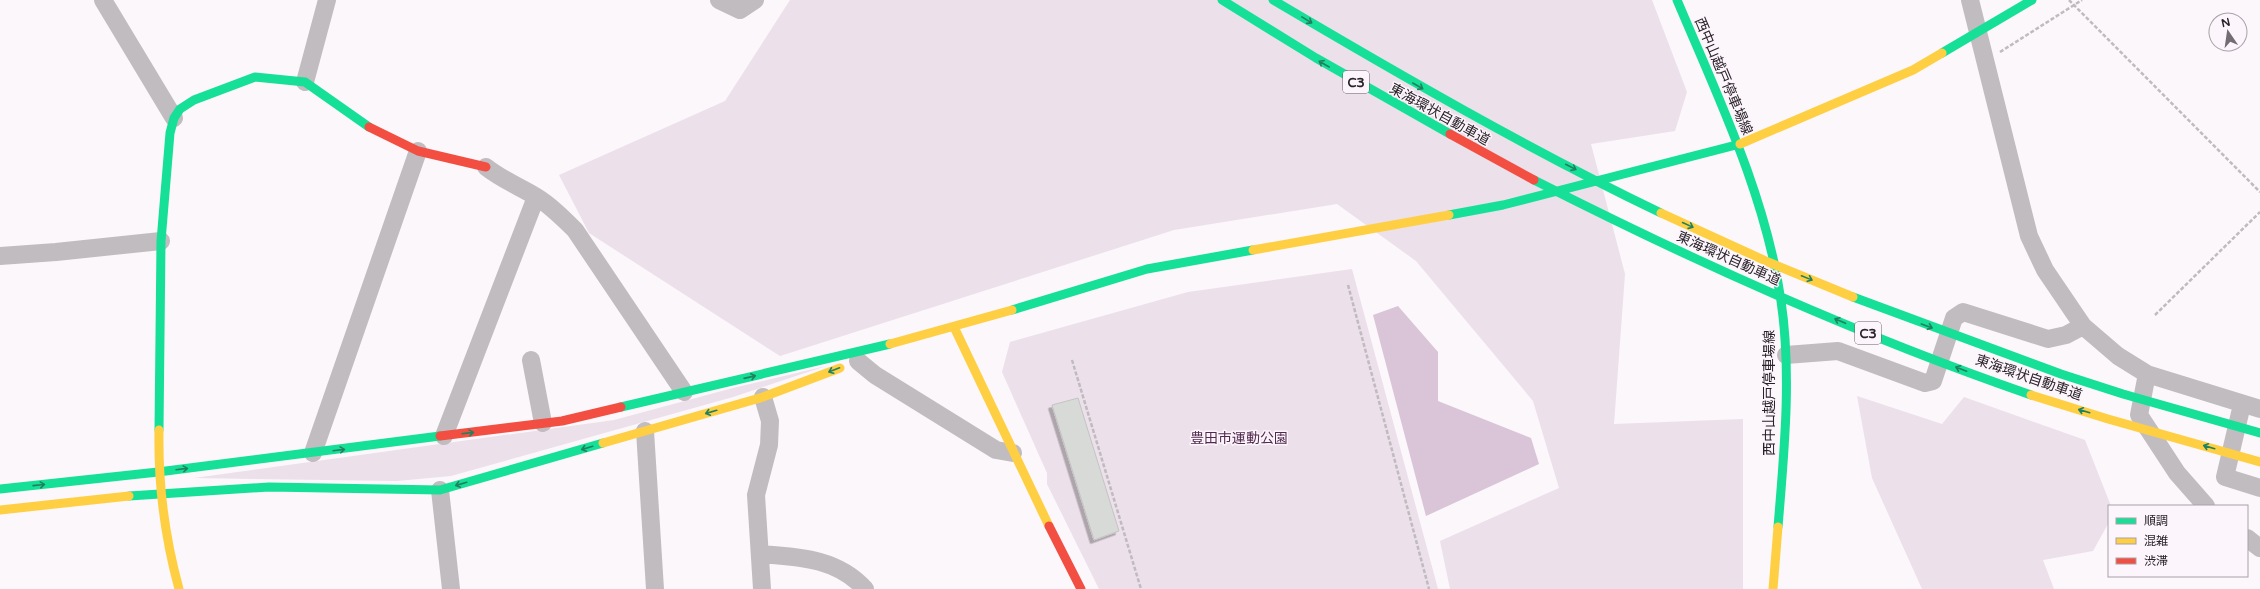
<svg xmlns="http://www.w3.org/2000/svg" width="2260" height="589" viewBox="0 0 2260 589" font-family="'Varela Round','Noto Sans JP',sans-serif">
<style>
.green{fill:#ece0ea}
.water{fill:#dac5d8}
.building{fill:#d7dad7;stroke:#c3c4c3;filter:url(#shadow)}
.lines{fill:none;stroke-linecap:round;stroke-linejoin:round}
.path{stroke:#bfbbbf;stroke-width:2.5;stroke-dasharray:4 2;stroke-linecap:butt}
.street{stroke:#c1bcc0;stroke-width:18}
.fast{stroke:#16e098;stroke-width:9}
.slow{stroke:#ffcf43;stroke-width:9}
.jam{stroke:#f24e42;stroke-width:9}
.oneway{stroke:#208160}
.labels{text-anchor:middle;stroke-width:3;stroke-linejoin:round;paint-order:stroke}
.shield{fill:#fdf5fc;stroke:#696168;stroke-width:1}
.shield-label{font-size:13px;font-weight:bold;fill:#2a2229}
.street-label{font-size:14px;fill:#2a2229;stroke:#fdf5fc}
.park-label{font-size:14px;fill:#512b4e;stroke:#fdf5fc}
</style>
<defs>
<filter id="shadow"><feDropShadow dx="-3.5" dy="3.5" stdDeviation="0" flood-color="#0004"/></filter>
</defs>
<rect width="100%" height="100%" fill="#fbf7fb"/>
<path class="green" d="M790 0H1652L1687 92 1675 131 1591 144 1625 274 1614 424 1743 419V589H1450L1440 541 1559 488 1533 401 1416 261 1337 204 1174 230 780 356 589 233 559 175 725 101Z
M1352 269 1438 589H1099L1047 484V473L1002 372 1010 342 1188 292Z
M826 366 733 397 451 476 397 481 194 478 614 420 733 388Z
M1857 396 1942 424 1964 397 2085 440 2111 506H2109V522L2093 551 2043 560 2054 589H1922L1872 478Z"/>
<path class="water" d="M1398 306 1438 352V401L1531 438 1539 464 1426 516 1373 315Z"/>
<path class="building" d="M1078 398 1119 531 1094 540 1052 405Z"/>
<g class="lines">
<path class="path" d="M2069 0 2260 192
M2000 52 2082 0
M1348 285 1429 589
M2155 315 2260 212
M1072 360 1141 589"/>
<path class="street" d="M103 0 174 118
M719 0 740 10 755 0
M1970 0 2029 236 2045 270 2083 326 2118 356 2147 374 2260 409
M305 82 327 0
M486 167C501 179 518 186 535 196 550 205 563 218 575 230L684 392
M0 256 56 252 161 241
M1786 355 1838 351 1925 383 1933 381 1954 318 1963 312 2048 339 2066 335 2083 326
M531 360 543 423
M858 361 875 375 996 450 1013 453
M2147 374 2139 415 2177 473 2206 506
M2240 413 2225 477 2260 488
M645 431 655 589
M444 436 536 197
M313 453 418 151
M440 490 451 589
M2247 538 2260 548
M760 554C799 557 837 558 865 589
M762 589 756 495 769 445 770 421 763 397"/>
<path class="fast" d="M1222 0 1316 58 1450 134
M1273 0C1400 75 1528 149 1661 213
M1677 0C1718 97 1766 196 1781 301 1792 375 1784 453 1778 527
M1942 53 2032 0
M1534 180C1695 262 1860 336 2031 395
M1449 215 1503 205 1740 144
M1853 297 2061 374 2123 394 2260 433
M1012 310 1147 269 1253 250
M621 407 890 344
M159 430 161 241 170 133 174 118 180 109 194 100 255 77 305 82 369 127
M0 489 158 472 440 436
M129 496 269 487 440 490 603 443"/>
<path class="slow" d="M1740 144 1913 70 1942 53
M1661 213 1768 262 1853 297
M1253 250 1449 215
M954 327 1049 526
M890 344 1012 310
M2031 395 2108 419 2260 462
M159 430C158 483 165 538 179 589
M603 443 763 397 840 368
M0 510 129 496
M1773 589 1778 527"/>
<path class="jam" d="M369 127 418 151 486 167
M1450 134 1534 180
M440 436 562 421 621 407
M1049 526 1081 589"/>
</g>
<defs><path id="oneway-shaft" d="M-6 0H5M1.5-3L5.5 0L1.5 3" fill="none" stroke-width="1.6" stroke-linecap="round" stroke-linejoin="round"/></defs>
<g class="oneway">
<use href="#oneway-shaft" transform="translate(1307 20) rotate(31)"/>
<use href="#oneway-shaft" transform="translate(1324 64) rotate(-150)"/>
<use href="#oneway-shaft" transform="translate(1418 86) rotate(30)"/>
<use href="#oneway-shaft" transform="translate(1571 167) rotate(27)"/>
<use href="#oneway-shaft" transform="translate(1688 225) rotate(25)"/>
<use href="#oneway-shaft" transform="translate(1807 278) rotate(22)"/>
<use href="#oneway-shaft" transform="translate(1840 321) rotate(-157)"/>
<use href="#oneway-shaft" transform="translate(1927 326) rotate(20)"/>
<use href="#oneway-shaft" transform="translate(1961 369) rotate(-159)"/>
<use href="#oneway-shaft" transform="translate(834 370) rotate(159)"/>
<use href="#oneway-shaft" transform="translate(750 377) rotate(-13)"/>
<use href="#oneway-shaft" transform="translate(2084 411) rotate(-164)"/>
<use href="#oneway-shaft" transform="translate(711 412) rotate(164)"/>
<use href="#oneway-shaft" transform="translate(468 433) rotate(-7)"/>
<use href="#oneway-shaft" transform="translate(2209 447) rotate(-164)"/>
<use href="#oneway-shaft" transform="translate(587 448) rotate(164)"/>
<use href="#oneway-shaft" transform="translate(339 450) rotate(-7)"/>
<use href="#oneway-shaft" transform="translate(182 469) rotate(-7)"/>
<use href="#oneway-shaft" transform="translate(461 484) rotate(164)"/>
<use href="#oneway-shaft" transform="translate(39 485) rotate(-6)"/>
</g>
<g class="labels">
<g class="shield">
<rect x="1343" y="71" width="26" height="22" rx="3"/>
<rect x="1855" y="322" width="26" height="22" rx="3"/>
</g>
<g class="shield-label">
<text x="1356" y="87">C3</text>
<text x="1868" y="338">C3</text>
</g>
<g class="street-label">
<text transform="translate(1724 76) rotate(67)" y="5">西中山越戸停車場線</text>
<text transform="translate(1440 114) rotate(29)" y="5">東海環状自動車道</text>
<text transform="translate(1729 258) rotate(24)" y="5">東海環状自動車道</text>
<text transform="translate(2029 377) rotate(19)" y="5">東海環状自動車道</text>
<text transform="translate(1769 393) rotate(-90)" y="5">西中山越戸停車場線</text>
</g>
<g class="park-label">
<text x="1239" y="443">豊田市運動公園</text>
</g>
</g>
<rect x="2108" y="505" width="140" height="72" fill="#fdf5fc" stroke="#a9a1a8"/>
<rect x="2116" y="518" width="20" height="6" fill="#16e098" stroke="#a9a1a8"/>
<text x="2144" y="525" font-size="12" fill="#2a2229">順調</text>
<rect x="2116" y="538" width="20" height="6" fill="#ffcf43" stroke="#a9a1a8"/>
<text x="2144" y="545" font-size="12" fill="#2a2229">混雑</text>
<rect x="2116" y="558" width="20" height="6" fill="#f24e42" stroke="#a9a1a8"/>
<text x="2144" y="565" font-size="12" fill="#2a2229">渋滞</text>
<g transform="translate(2228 32) rotate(347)"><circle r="19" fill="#fdf5fc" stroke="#a9a1a8"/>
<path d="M0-3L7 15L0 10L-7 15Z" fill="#736d72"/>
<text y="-6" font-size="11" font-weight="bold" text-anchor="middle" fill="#2a2229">N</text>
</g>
</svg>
